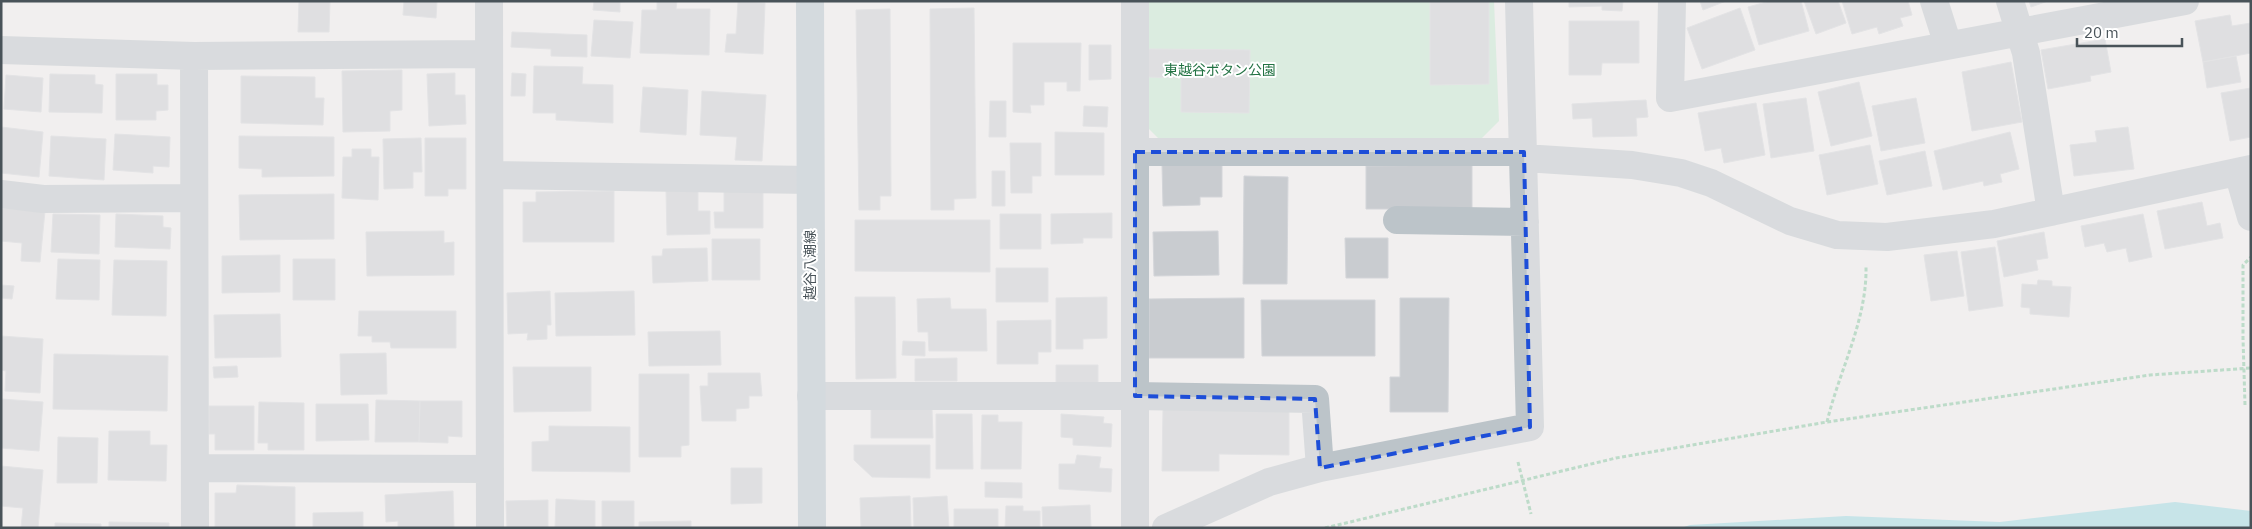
<svg xmlns="http://www.w3.org/2000/svg" width="2252" height="529" viewBox="0 0 2252 529" font-family="'IBM Plex Sans','Noto Sans JP',sans-serif">
<style>
.green{fill:#c2e9ce}
.water{fill:#95d7e1}
.building{fill:#c9ccd0;stroke:#d3d5d9}
.lines{fill:none;stroke-linecap:round;stroke-linejoin:round}
.path{stroke:#7ec39b;stroke-width:3;stroke-dasharray:4 2.5;stroke-linecap:butt}
.minor{stroke:#bcc4c9;stroke-width:28}
.major{stroke:#b1c0ca;stroke-width:28}
.marked{fill:none;stroke:#1d4ed8;stroke-width:4;stroke-dasharray:10 6;stroke-linejoin:round}
.labels{text-anchor:middle;stroke-width:4;stroke-linejoin:round;paint-order:stroke}
.park-label{font-size:14px;fill:#227243;stroke:#fff}
.street-label{font-size:14px;fill:#495359;stroke:#fff}
</style>
<rect width="100%" height="100%" fill="#f1efef"/>
<path class="green" d="M1146 1H1494L1499 121 1482 138 1161 141 1146 126Z"/>
<path class="water" d="M2175 502 2251 511V528H1681L1690 525 1846 516 2000 522Z"/>
<path class="building" d="M299 1H330L329 32H298Z
M404 1H437L436 18 403 15Z
M594 1H632L620 2V12L593 10Z
M657 1H677L676 9H710L709 55 640 53 642 10H657Z
M1430 1H1489V84L1430 85Z
M1569 1H1623L1622 11 1602 10V6L1569 7Z
M1700 1H1726L1703 10Z
M1770 1H1801L1809 31 1759 45 1748 7Z
M1804 1H1838L1846 23 1816 34Z
M1842 1H1908L1912 15 1900 18 1903 26 1879 34 1877 27 1852 34Z
M2029 1H2048L2031 7Z
M738 2 765 3 763 54 725 52 727 34H736Z
M974 8 976 198 954 199V210H931L930 9Z
M1740 8 1755 50 1702 69 1687 28Z
M890 9 891 196H880V210H859L856 10Z
M2230 15 2232 26 2251 23V53L2203 62 2195 21Z
M594 20 633 22 630 58 591 56Z
M1569 21H1639V63H1602L1601 75H1569Z
M512 32 587 35V57L551 56V49L511 47Z
M2105 39 2111 72 2090 76 2091 81 2048 89 2041 50Z
M1013 43H1081L1080 91H1067V82H1044V105H1030L1031 113 1013 112Z
M1089 45H1111V79L1089 80Z
M1148 49 1250 50 1249 113 1181 112V78L1148 77Z
M2236 56 2241 82 2207 88 2203 62Z
M2011 62 2022 122 1972 131 1962 72Z
M534 66 583 67 582 84 613 85V123L556 120V113H533Z
M402 70V110L390 111V131L343 132 342 71Z
M455 73V95H465L466 124 429 126 427 74Z
M512 73 526 74 525 96H511Z
M50 74 95 75V84L103 85 102 113 49 112Z
M116 74H157V85H168V110L156 111V120H116Z
M6 75 43 78 41 112 4 109Z
M241 76 315 77V98H324L323 125 241 123Z
M1859 82 1872 136 1831 146 1818 92Z
M643 87 688 90 686 135 640 132Z
M2251 88V137L2230 141 2221 93Z
M702 91 766 95 762 161 735 160 737 137 700 135Z
M1806 98 1814 151 1771 158 1763 104Z
M1916 98 1925 143 1881 151 1872 106Z
M1646 100 1648 117 1636 118 1637 136 1593 137 1592 118 1573 119 1572 104Z
M990 101H1006V137H989Z
M1756 103 1765 155 1724 163 1721 148 1705 151 1698 113Z
M1084 106 1108 107 1107 127 1083 126Z
M1 127 43 132 39 177 1 173Z
M2128 127 2134 169 2074 176 2070 145 2097 142 2095 131Z
M1055 132 1104 133V175H1055Z
M2010 132 2019 169 2000 174 2002 182 1984 186 1983 181 1943 190 1934 151Z
M115 134 170 137 169 167 153 166V173L113 170Z
M51 136 106 139 104 180 49 176Z
M239 136 334 137V176L262 177V169L239 168Z
M421 138 422 172H413V188L384 189 383 139Z
M425 138H466V189H448V196H425Z
M1010 143H1041V176H1032V193H1011Z
M1870 145 1878 184 1827 195 1819 155Z
M352 149H371V157H379L378 200 342 198 343 157H352Z
M1925 151 1932 186 1887 195 1879 161Z
M1222 163V197H1200V205L1163 206 1162 164Z
M1472 165V209H1366V166Z
M992 171H1005V206H992Z
M1244 176 1288 177 1287 284H1243Z
M724 189H763V228H715L714 212H724Z
M666 190H698V211H710V234L667 235Z
M614 191V242H523V202H536V192Z
M334 194V239L240 240 239 195Z
M2202 202 2207 226 2220 223 2223 238 2165 249 2157 211Z
M1 208 45 211 40 262 21 261 22 243 1 241Z
M1112 213V238H1083V243L1051 244V214Z
M53 214 100 215 99 254 51 252Z
M116 214 163 216V227L171 228 170 249 115 247Z
M1000 214H1041V249H1000Z
M2143 214 2152 257 2129 262 2126 248 2107 252 2104 243 2085 247 2081 226Z
M855 220H990V272L855 271Z
M444 231V243L454 242V275L367 276 366 232Z
M1218 231 1219 275 1154 276 1153 232Z
M2044 232 2048 258 2036 260 2038 270 2004 277 1997 241Z
M1345 238H1388V278H1346Z
M712 239H760V280H712Z
M1995 247 2003 306 1969 311 1961 252Z
M707 248 708 281 653 283 652 256H662L663 249Z
M1957 251 1964 296 1931 301 1924 255Z
M280 255V292L222 293V256Z
M58 259 100 260 99 300 56 299Z
M293 259H335V300H293Z
M114 260 167 261 166 316 112 315Z
M996 268H1048V302H996Z
M2038 280 2052 281V286L2071 287 2069 317 2030 314V308L2021 307 2022 284 2037 285Z
M1 285 14 286 12 299 1 298Z
M550 291 551 325H547V339L527 340 528 333 508 334 507 293Z
M634 291 635 335 556 336 555 293Z
M855 297H895L896 378 856 379Z
M1107 297V338L1083 339V349H1056V298Z
M950 298 951 309H986L987 351H929L928 332H918L917 299Z
M1244 298V358H1149V299Z
M1400 298H1449L1448 412H1390V377H1400Z
M1261 300H1375V356H1262Z
M359 311H456V348H391L390 342H372V336H358Z
M280 314 281 357 215 358 214 315Z
M1051 320V352H1038V364H997V321Z
M720 331 721 365 649 366 648 332Z
M1 336 43 339 40 393 5 391 6 371 1 370Z
M903 341 925 342V356L902 355Z
M386 353 387 394 341 395 340 354Z
M54 354 168 356 167 411 53 409Z
M957 358V381H915V359Z
M1056 365H1098V383H1056Z
M237 366 238 377 214 378 213 367Z
M513 367H591V411L514 412Z
M708 373H760L762 396H749V408L736 409V421H702L700 386H708Z
M639 374H689V445L681 446V457H639Z
M1 399 43 402 39 451 1 448Z
M376 400 420 401 419 442H375Z
M420 401H462V437L448 436V443L419 442Z
M259 402 304 403V450H268V443H258Z
M316 404H368L369 440 316 441Z
M209 406H254V450H215V434H209Z
M871 408 932 409 933 438H871Z
M1163 409 1289 411V455L1219 454V471H1162Z
M936 414H972L973 469H936Z
M1061 414 1104 417 1103 423 1112 424 1111 447 1073 445V438L1061 437Z
M982 415H998V422H1022L1021 469H981Z
M549 426 630 427V472L532 471V442L549 441Z
M109 431H150V445H167L166 481 108 480Z
M58 437 98 438 97 483H57Z
M854 445H930V478L872 477 854 460Z
M1077 455 1101 457 1099 468 1112 469 1111 492 1059 489V464H1075Z
M1 466 43 470 38 528H21L23 508 1 506Z
M731 468H762V503L731 504Z
M985 482 1022 483V498L985 497Z
M237 485 295 487V528H215V493H236Z
M453 491 454 528H398V521L386 522 385 495Z
M910 496 911 528H861L860 498Z
M947 496 949 528H914L913 498Z
M556 499 595 501V528H555Z
M548 500V528H507L506 501Z
M602 501H634V528H602Z
M1090 505 1091 528H1043L1042 507Z
M1006 506H1023V511H1040V528H1005Z
M954 509H998V528H954Z
M363 512V528H313V513Z
M691 521V528H639V522Z
M109 522 169 523V528H109Z
M55 523 101 524V528H55Z"/>
<g class="lines">
<path class="path" d="M2245 405 2243 338V265L2251 257
M1827 422C1839 371 1867 321 1866 267
M1518 462 1531 514
M1325 528 1616 458 1827 422 2150 375 2251 368"/>
<path class="minor" d="M489 1 490 528
M1135 1V528
M1672 1 1670 98 2185 1
M1934 1 1948 45
M2010 1 2026 53 2051 212
M1 50 194 56 488 54
M194 56 195 528
M1135 152H1524
M1524 158 1632 165 1681 173 1711 183 1790 221 1837 235 1887 237 1994 224 2251 169
M2238 172 2251 217
M490 175 810 180
M1 194 43 199 194 198
M1397 220 1525 222
M811 396H1135L1315 399 1320 468
M195 468 490 469
M1166 528 1269 482 1320 468 1530 427 1519 1"/>
<path class="major" d="M810 1 812 528"/>
</g>
<path d="M0 0H2252V529H0ZM1135 152H1524L1530 427 1320 468 1315 399 1135 396Z" fill="#f1efef" fill-opacity=".55" fill-rule="evenodd"/>
<path class="marked" d="M1135 152H1524L1530 427 1320 468 1315 399 1135 396Z"/>
<g class="labels">
<g class="park-label">
<text x="1220" y="75">東越谷ボタン公園</text>
</g>
<g class="street-label">
<text transform="translate(810 265) rotate(-90)" y="5">越谷八潮線</text>
</g>
</g>
<rect width="2252" height="529" fill="none" stroke="#495359" stroke-width="5"/>
<path d="M2077 38v8h105v-8" fill="none" stroke="#495359" stroke-width="2.5"/>
<text x="2084" y="38" font-size="15" fill="#495359" stroke="#ffffff" stroke-width="4" paint-order="stroke">20 m</text>
</svg>
